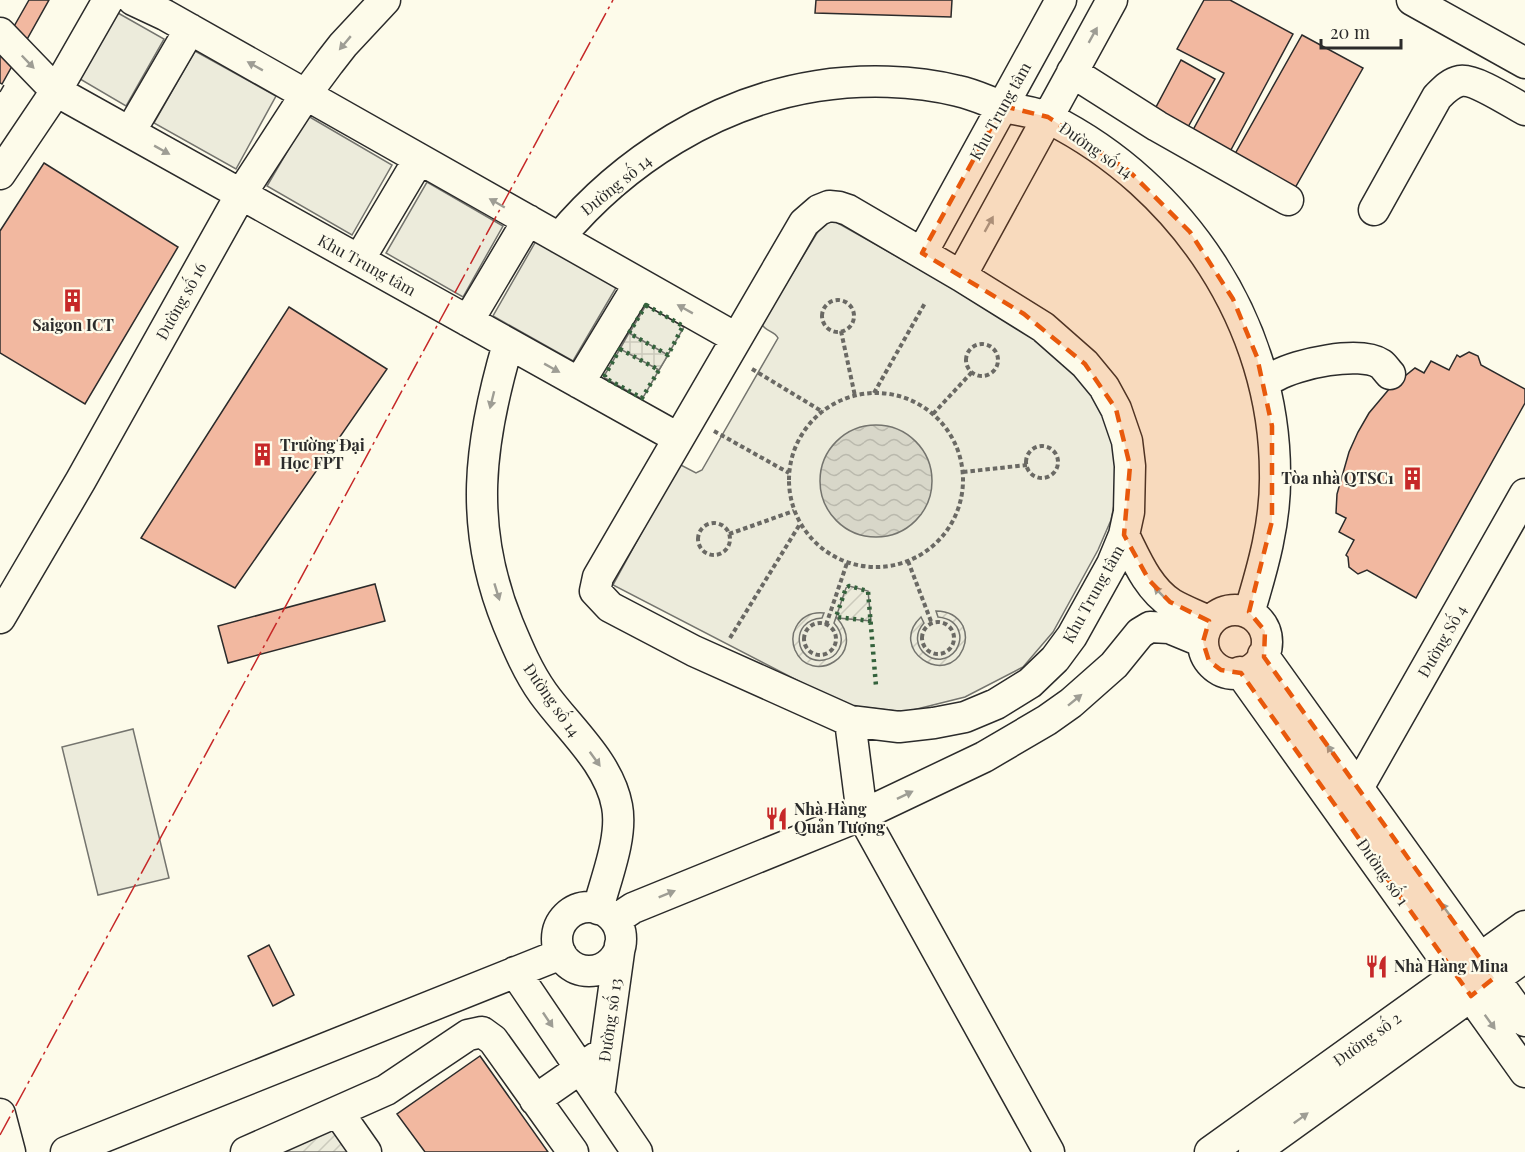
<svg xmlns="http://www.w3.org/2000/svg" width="1525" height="1152" viewBox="0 0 1525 1152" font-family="'Playfair Display',serif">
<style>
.green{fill:#ecebdb;stroke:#74746e;stroke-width:1.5}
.garden{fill:url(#garden-furrows);stroke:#74746e;stroke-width:1.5}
.plaza{fill:url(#plaza-grid);stroke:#74746e;stroke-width:1.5}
.water{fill:url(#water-waves);stroke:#74746e;stroke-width:1.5}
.building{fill:#f2b8a0;stroke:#2b2b2b;stroke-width:1.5}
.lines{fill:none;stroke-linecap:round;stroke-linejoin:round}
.minor-casing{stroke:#2b2b2b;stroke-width:33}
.path{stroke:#6a6964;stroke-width:4;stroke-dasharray:4.5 3;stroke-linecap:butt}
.minor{stroke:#fdfbea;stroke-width:30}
.hedge{stroke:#34623c;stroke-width:4.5;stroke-dasharray:3 4.5;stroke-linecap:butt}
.fence{stroke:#2b2b2b;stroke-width:1.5;stroke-dasharray:8 3;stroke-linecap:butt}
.power{stroke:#c62828;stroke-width:1.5;stroke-dasharray:21 4.5 3 4.5;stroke-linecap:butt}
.oneway{fill:#9e9d94}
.marked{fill:#e8590c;fill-opacity:0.2;stroke:#e8590c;stroke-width:4.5;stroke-dasharray:12 8;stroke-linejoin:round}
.labels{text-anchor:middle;stroke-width:4.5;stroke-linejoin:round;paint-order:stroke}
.street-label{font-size:16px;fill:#2b2b2b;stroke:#fdfbea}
.poi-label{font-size:16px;font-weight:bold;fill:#2b2b2b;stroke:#fdfbea;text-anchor:start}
</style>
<defs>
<pattern id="garden-furrows" width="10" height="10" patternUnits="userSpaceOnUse" patternTransform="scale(1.5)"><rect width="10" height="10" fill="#ecebdb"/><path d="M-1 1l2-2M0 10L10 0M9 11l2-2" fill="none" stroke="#cbcabc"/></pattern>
<pattern id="plaza-grid" width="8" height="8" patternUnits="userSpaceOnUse" patternTransform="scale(1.5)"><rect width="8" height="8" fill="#eceadb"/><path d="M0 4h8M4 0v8" fill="none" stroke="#cbc9bc"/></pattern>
<pattern id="water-waves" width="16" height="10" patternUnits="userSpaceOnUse" patternTransform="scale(1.5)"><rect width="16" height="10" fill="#d8d7c9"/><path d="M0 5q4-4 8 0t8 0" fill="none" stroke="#bab9ad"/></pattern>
</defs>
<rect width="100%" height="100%" fill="#fdfbea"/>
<path class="green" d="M118 13 164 39 126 106 80 79Z
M195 51 276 96 236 169 154 123Z
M308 116 392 165 352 235 267 186Z
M427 182 503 226 463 297 386 253Z
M828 222H836L1002 316 1032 335 1079 378 1096 401 1109 427 1116 458 1117 490 1111 520 1098 550 1053 632 1023 667 965 697 905 712 845 705 613 585 679 464 696 473 702 470 778 338C775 331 764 331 762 324L820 228Z
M536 241 617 286 573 361 493 316Z
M646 305 684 327 644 396 640 398 605 378 604 376Z
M133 729 169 878 98 895 62 747Z"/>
<path class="garden" d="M849 586 868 591 871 621 837 618C869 655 811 687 795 650 792 642 792 634 796 627 802 616 812 612 824 613L822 618C788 620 795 665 824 660 830 659 836 655 839 649 844 639 841 631 834 623L846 588Z
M936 611C947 611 957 615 963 626 966 633 966 642 963 649 946 688 887 649 921 617L924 623C903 646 938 674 956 650 959 645 961 638 959 632 956 622 948 618 938 617Z
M331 1131 335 1132 350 1152H277Z"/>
<path class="plaza" d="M629 333 668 355 659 370 620 349Z"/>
<path class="water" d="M820 481a56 56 0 1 1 112 0a56 56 0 1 1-112 0Z"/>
<path class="building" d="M29 0H49L2 84 0 83V51Z
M816 0H952L951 17 815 13Z
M1204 0H1230L1293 34 1225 161 1187 141 1224 73 1177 49Z
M1302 35 1363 68 1291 195 1231 161Z
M1181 60 1215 79 1188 127 1155 109Z
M44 163 178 247 85 404 0 353V231Z
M289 307 387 369 235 588 141 538Z
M1469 352 1478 356 1481 365 1525 389V403L1416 598 1367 570 1358 574 1349 567 1348 557 1346 555 1354 540 1339 532 1346 518 1336 513 1337 494 1349 452 1358 432 1369 413 1390 388 1415 368 1424 373 1431 361 1449 370 1457 355 1460 357Z
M375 584 385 621 228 663 218 626Z
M269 945 294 995 273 1006 248 956Z
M480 1056 548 1152H425L397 1114Z"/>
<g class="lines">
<defs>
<path id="minor" d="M133 0 165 15 736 338
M1412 0 1525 63
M0 33 56 91 678 438
M1072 72 1157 126 1288 200
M130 132 190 29
M0 174 56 91 108 0
M829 206 839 207 848 210 961 276 1043 327 1085 364 1104 387 1116 409 1127 441 1130 466 1129 512 1124 535 1112 564 1072 636 1055 659 1030 683 996 704 965 717 934 723 899 727 850 721 694 651 610 607 595 591 598 577 804 223 819 210Z
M1374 210 1437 97C1444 90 1450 83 1460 81 1474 78 1512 103 1525 110
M559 238C624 160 716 102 817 86 862 79 914 80 958 91 973 94 987 101 1001 106 1017 111 1036 111 1050 119 1183 186 1275 324 1275 474 1276 522 1263 567 1249 613
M922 253 1061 0
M359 260 419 159
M961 276 1112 0
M468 321 528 220
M508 344C479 443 468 526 508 624 518 648 528 672 543 693 568 728 609 762 617 806 623 837 606 878 598 909
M1276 376C1296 364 1360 350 1381 364 1384 366 1387 371 1390 374
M579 383 639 284
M1124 535C1136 559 1148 589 1172 604 1184 611 1198 616 1210 622
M1203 642a32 32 0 1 1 64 0a32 32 0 1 1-64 0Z
M0 618 81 480 241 194 306 94 329 63 343 45 385 0
M1263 655 1525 1021
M1240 672 1525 1072
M850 721 862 815 1049 1152
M1345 798 1358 788 1525 494
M557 939a32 32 0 1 1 64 0a32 32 0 1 1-64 0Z
M615 920 633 908 862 815 984 757 1047 720 1071 703 1114 665 1140 633 1150 627 1169 628 1203 642
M515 972 637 1152
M599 1096 620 945
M535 1100 597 1057
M338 1112 366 1152
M0 1114 10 1152
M66 1152 561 954
M246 1152 386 1090 468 1035 482 1032 493 1040 573 1152
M1210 1152 1525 926
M1254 1152 1525 957"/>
</defs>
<use href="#minor" class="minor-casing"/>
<path class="path" d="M822 316a16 16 0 1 1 32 0a16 16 0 1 1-32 0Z
M841 331 855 396
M966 360a16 16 0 1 1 32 0a16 16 0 1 1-32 0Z
M752 369 823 412
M789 480a87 87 0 1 1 174 0a87 87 0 1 1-174 0Z
M874 393 925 303
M933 414 972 372
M714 431 789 473
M1026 462a16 16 0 1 1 32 0a16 16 0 1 1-32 0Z
M963 472 1027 465
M698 539a16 16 0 1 1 32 0a16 16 0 1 1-32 0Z
M729 534 794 511
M908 561 932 624
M922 638a16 16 0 1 1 32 0a16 16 0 1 1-32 0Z
M804 639a16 16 0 1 1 32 0a16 16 0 1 1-32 0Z
M826 625 847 563
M730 638 800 524"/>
<use href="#minor" class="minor"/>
<path class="hedge" d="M646 305 683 326 668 355 629 333Z
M620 349 659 370 642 398 605 378V375Z
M871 621 836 617 846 588 849 586 868 591 876 686"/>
<path class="fence" d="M0 92 4 85 2 84"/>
<path class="power" d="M0 1135 613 0"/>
</g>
<defs><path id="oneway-solid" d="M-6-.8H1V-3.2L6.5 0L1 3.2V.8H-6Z" transform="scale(1.5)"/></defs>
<g class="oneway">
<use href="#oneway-solid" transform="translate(1093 35) rotate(-61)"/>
<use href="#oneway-solid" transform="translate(345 43) rotate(130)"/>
<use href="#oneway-solid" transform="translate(28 62) rotate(46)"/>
<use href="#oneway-solid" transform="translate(255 66) rotate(-151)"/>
<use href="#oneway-solid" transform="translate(162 150) rotate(29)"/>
<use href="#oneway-solid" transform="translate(497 203) rotate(-150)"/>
<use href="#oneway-solid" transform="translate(989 224) rotate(-61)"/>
<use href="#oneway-solid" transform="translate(685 309) rotate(-151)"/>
<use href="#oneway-solid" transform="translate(552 368) rotate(29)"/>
<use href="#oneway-solid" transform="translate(492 400) rotate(104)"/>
<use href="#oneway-solid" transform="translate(497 592) rotate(73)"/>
<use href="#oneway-solid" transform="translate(1160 593) rotate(-134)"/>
<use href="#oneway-solid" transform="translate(1075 700) rotate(-39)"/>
<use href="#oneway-solid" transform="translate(1332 752) rotate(-126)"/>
<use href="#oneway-solid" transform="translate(595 759) rotate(54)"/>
<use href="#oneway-solid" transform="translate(905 795) rotate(-26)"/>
<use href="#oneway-solid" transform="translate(667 894) rotate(-22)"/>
<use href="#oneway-solid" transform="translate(1446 910) rotate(-126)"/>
<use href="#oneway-solid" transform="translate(548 1020) rotate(56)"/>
<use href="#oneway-solid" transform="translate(1490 1022) rotate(54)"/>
<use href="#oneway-solid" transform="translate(1301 1118) rotate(-36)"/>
</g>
<path class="marked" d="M1003 106 1048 117 1129 171 1190 232 1233 299 1257 357 1272 426V521L1249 612 1265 631 1264 657 1494 978 1471 996 1241 673 1221 670 1209 661 1203 642 1209 621 1170 602 1149 580 1124 535 1130 466 1116 409 1085 364 1024 314 922 253Z"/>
<defs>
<symbol id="building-bare" viewBox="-9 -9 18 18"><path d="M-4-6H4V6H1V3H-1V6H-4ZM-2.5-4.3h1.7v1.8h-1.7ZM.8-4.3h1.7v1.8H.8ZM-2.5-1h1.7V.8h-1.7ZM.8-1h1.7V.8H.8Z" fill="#c62828" stroke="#fdfbea" stroke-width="2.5" paint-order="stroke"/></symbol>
<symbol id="restaurant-bare" viewBox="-9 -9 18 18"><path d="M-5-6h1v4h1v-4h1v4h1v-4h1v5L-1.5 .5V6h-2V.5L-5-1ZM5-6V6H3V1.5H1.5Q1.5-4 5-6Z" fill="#c62828" stroke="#fdfbea" stroke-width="2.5" paint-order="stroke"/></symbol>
</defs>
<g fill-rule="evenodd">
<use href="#building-bare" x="56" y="284" width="33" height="33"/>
<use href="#building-bare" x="246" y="438" width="33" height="33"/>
<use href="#building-bare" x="1396" y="462" width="33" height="33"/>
<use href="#restaurant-bare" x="760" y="802" width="33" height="33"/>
<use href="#restaurant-bare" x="1360" y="950" width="33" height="33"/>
</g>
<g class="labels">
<g class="street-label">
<text transform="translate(1000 111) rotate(-61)" y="6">Khu Trung tâm</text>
<text transform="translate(1096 150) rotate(35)" y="6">Đường số 14</text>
<text transform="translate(616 185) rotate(-39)" y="6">Đường số 14</text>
<text transform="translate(367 265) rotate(29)" y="6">Khu Trung tâm</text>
<text transform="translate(181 301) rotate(-61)" y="6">Đường số 16</text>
<text transform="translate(1093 594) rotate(-61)" y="6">Khu Trung tâm</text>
<text transform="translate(1442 641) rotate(-60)" y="6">Đường Số 4</text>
<text transform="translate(552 700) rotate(55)" y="6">Đường số 14</text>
<text transform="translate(1383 872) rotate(55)" y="6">Đường số 1</text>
<text transform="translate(610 1020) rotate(-82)" y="6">Đường số 13</text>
<text transform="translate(1367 1039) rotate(-36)" y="6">Đường số 2</text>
</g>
<g class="poi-label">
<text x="73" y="331" text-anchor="middle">Saigon ICT</text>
<text x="280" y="451">Trường Đại<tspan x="280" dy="18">Học FPT</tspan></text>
<text x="1394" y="484" text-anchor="end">Tòa nhà QTSC1</text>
<text x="794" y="815">Nhà Hàng<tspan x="794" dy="18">Quản Tượng</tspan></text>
<text x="1394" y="972">Nhà Hàng Mina</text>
</g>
</g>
<path d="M1321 39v9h80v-9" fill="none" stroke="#2b2b2b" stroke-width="3"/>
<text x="1330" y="39" font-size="18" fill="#2b2b2b" stroke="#fdfbea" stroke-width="4.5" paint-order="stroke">20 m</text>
</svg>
